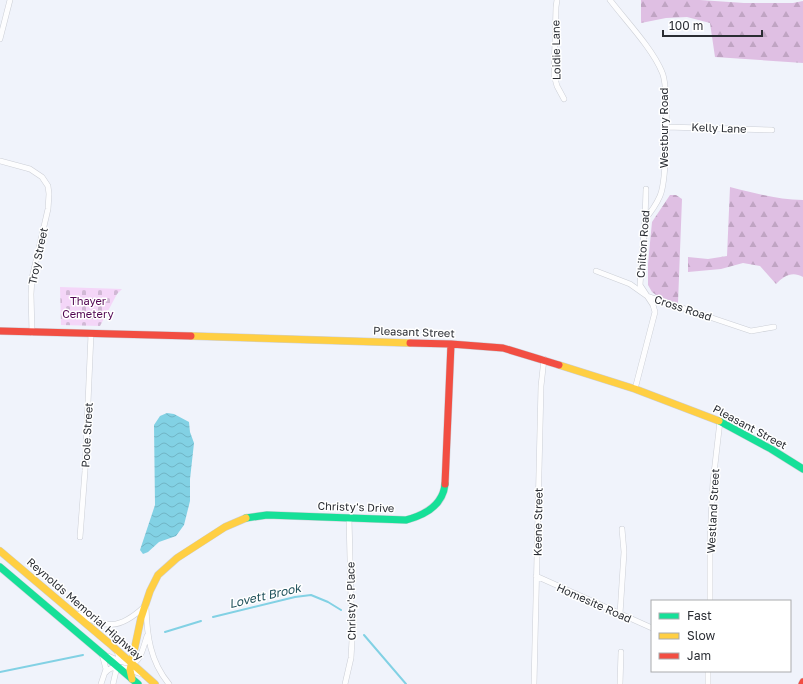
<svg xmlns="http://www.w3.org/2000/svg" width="803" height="684" viewBox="0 0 803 684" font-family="'Golos Text',sans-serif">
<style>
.forest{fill:url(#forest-firs)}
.cemetery{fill:url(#cemetery-stones)}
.water{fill:url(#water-waves)}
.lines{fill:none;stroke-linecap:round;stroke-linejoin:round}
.stream{stroke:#82d1e4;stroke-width:2}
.street-casing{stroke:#cccfd6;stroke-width:6}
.fast-casing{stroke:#cccfd6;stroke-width:8}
.slow-casing{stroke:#cccfd6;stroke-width:8}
.jam-casing{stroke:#cccfd6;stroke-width:8}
.street{stroke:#fdfdfe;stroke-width:5}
.fast{stroke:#16e098;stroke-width:7}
.slow{stroke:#ffcf43;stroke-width:7}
.jam{stroke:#f24e42;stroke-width:7}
.labels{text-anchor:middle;stroke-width:3;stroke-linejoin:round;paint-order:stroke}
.street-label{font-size:11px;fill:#2a2d33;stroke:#fff}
.park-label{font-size:11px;fill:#510652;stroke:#fff}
.water-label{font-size:12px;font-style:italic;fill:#24545e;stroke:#fff}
</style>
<defs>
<pattern id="forest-firs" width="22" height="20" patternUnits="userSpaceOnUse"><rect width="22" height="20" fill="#dfbfe3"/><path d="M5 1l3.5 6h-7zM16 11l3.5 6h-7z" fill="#c0a4c3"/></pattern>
<pattern id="cemetery-stones" width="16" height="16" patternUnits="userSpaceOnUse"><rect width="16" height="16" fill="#f4d6f8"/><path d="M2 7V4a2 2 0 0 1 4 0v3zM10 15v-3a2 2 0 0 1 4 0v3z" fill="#d1b8d5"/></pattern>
<pattern id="water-waves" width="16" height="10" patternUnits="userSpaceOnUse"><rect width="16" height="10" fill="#82d1e4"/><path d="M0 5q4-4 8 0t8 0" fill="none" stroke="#70b4c4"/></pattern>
</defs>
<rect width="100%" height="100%" fill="#f0f3fb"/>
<path class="forest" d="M641 0H700L744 3H793L803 1V63L715 57 710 23 687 17 666 18 641 23Z
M730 187C754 193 778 200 803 200V277C792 271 784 276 776 284L760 266 743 263 721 269 688 272V257L708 259 727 256Z
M670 195H676L682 199 678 303 659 297 652 292 648 285V264L652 222Z"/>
<path class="cemetery" d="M60 287 122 289 117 294 100 326 61 325Z"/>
<path class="water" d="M167 413 174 414 189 422 190 432 194 443 190 479V501L184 525 176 536 159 542 148 552 143 554 140 550 155 505 154 425 160 416Z"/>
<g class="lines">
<path class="stream" d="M213 617 295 597 311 595 328 602 341 610
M165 632 201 621
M364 635 406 684
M0 672 83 655"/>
<defs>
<path id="street" d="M557 0 556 7 554 75 557 86 564 99
M610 0C626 21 652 48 662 72 669 87 667 180 660 196 656 205 651 212 645 219
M0 39 10 0
M666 127 772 130
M0 161 30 169 42 177 48 186 49 194 48 209 32 278 31 294 32 333
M596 271 630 284 647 296 751 331 774 327
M635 389 655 312 653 305 640 285 645 219 646 189
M80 537 85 471 91 334
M536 576 652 628
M710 601V538L713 482 720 421
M146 607C147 636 150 661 169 684
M78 614C107 628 119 630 144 607
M620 614 624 552 622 529
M108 656C137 669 138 666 147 636
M105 673C115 661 129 670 142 674
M101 684 106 669 102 654
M113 684 119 658 117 651
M345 684 351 658 352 640 349 518
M534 684 541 386 544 359
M620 684 621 652
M708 684V671"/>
<path id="fast" d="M719 421 771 449 803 469
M246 518 267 515 406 520C425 515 443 505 445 484
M0 567 138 684"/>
<path id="slow" d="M191 336 410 343
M559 365 635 389 719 421
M0 551 110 644 155 684
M132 679 130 670 141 618 150 591 158 575 177 558 225 527 246 518"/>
<path id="jam" d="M0 331 191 336
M410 343 451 344 503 348 559 365
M445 484 451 344
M802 684 803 682"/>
</defs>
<use href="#street" class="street-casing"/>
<use href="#fast" class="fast-casing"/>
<use href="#slow" class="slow-casing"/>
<use href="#jam" class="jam-casing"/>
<use href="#street" class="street"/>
<use href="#fast" class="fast"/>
<use href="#slow" class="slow"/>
<use href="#jam" class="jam"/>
</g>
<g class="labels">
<g class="street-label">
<text transform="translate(556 50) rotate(-91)" y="4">Loidie Lane</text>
<text transform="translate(664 128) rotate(-90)" y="4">Westbury Road</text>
<text transform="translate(719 128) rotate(2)" y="4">Kelly Lane</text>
<text transform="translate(643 244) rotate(-86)" y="4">Chilton Road</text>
<text transform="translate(38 256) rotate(-78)" y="4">Troy Street</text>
<text transform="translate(683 308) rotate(18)" y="4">Cross Road</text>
<text transform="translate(414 332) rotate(2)" y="4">Pleasant Street</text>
<text transform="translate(750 427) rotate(28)" y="4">Pleasant Street</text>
<text transform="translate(87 435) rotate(-87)" y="4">Poole Street</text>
<text transform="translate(356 507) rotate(2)" y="4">Christy's Drive</text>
<text transform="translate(713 511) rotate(-87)" y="4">Westland Street</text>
<text transform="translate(538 522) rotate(-89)" y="4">Keene Street</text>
<text transform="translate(351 601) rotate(-91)" y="4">Christy's Place</text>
<text transform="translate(594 603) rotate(24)" y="4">Homesite Road</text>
<text transform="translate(85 609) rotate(41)" y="4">Reynolds Memorial Highway</text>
</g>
<g class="park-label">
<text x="88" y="305">Thayer<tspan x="88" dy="13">Cemetery</tspan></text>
</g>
<g class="water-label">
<text transform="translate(265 596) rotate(-13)" y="4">Lovett Brook</text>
</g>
</g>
<rect x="651" y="600" width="140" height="72" fill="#ffffff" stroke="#aaabad"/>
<rect x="659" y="613" width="20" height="6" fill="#16e098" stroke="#aaabad"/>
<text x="687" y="620" font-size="12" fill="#2a2d33">Fast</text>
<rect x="659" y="633" width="20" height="6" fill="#ffcf43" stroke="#aaabad"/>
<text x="687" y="640" font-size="12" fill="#2a2d33">Slow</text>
<rect x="659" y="653" width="20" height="6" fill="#f24e42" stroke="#aaabad"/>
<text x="687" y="660" font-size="12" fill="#2a2d33">Jam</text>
<path d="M663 30v6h99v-6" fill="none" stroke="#2a2d33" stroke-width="2"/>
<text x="669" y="30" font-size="12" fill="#2a2d33" stroke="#ffffff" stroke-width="3" paint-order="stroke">100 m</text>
</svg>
